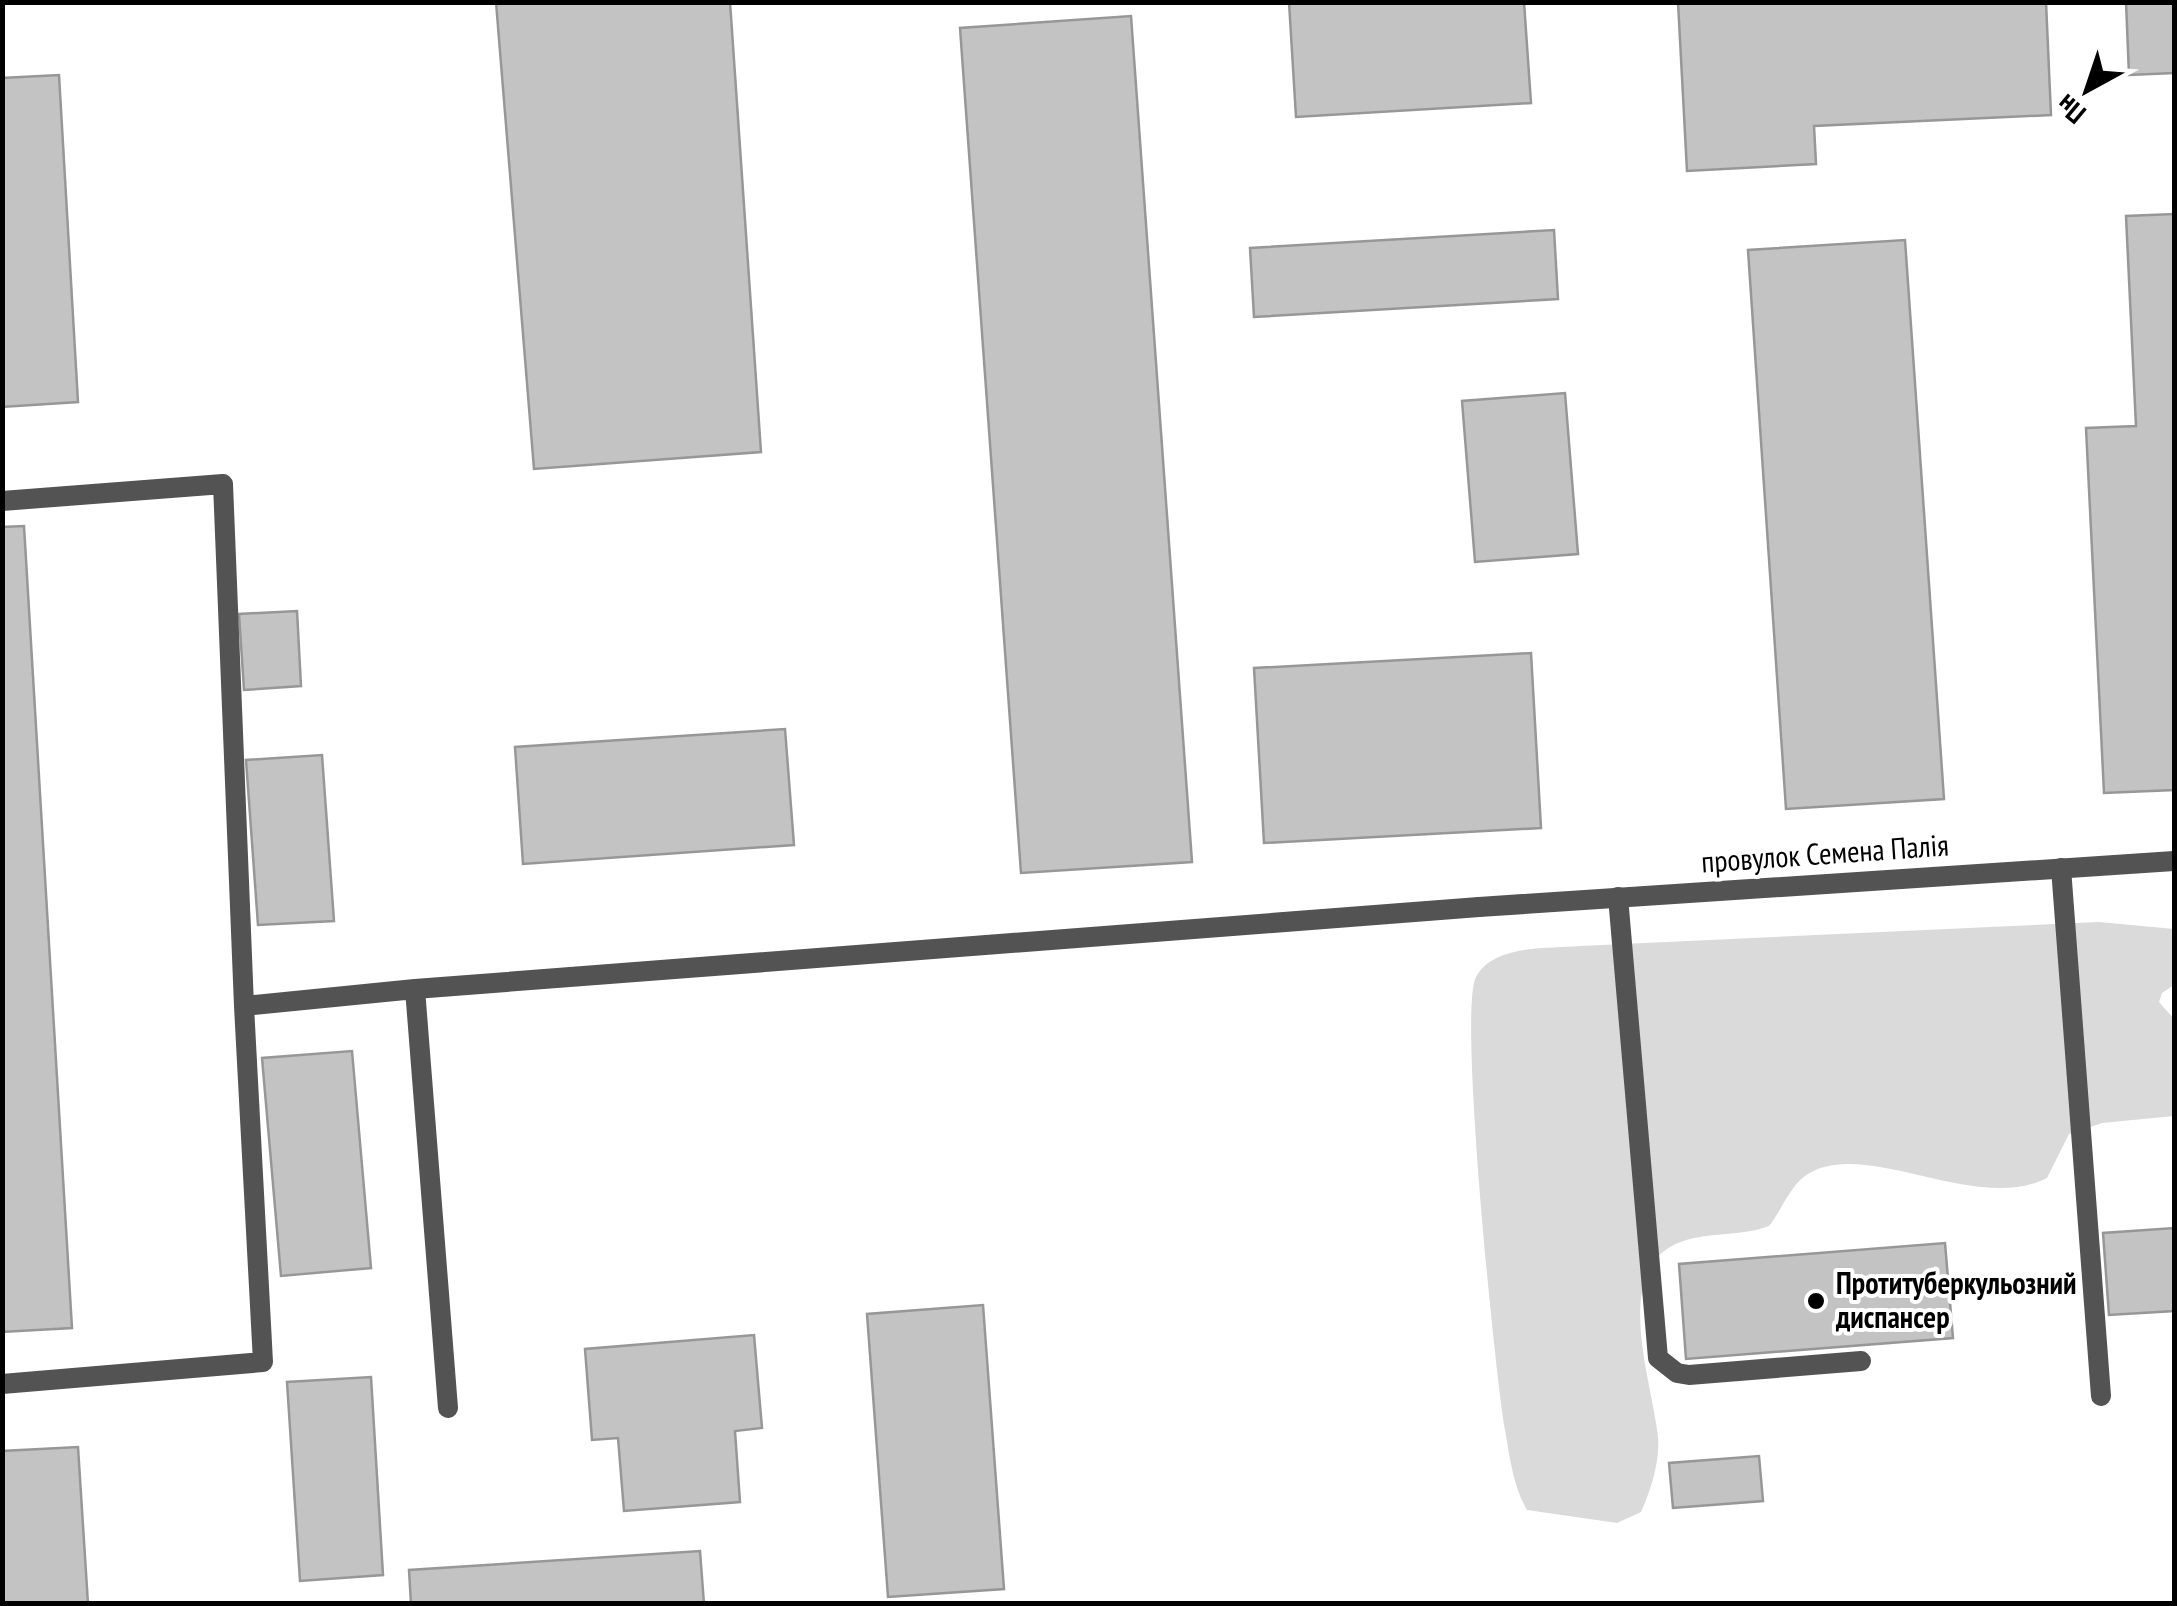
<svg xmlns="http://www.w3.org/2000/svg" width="2177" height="1606" viewBox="0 0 2177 1606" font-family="'PT Sans Narrow',sans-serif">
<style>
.green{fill:#dadada}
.building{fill:#c3c3c3;stroke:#979797;stroke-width:2.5}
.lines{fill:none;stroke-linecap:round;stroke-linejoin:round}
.service{stroke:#535353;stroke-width:20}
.minor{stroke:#535353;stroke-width:20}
.poi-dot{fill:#000;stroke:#fff;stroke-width:4}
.labels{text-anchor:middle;stroke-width:8;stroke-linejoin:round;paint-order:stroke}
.street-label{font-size:30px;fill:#000;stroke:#fff}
.poi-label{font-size:30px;font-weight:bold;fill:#000;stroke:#fff;text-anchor:start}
</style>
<rect width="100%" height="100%" fill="#fff"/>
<path class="green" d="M2099 922 2174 929V985L2162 993 2159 1002 2174 1019V1116L2102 1123 2069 1134 2047 1178C1975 1215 1862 1135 1805 1176 1789 1188 1781 1211 1769 1226 1738 1238 1699 1230 1670 1247 1614 1280 1653 1385 1658 1437 1660 1462 1651 1489 1641 1512L1617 1523 1527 1510C1513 1486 1510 1458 1505 1430 1495 1373 1458 1010 1476 977 1494 944 1547 949 1580 946Z"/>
<path class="building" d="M496 2H730L761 452 534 469Z
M1289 2H1524L1531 103 1296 117Z
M1678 2H2046L2051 115 1814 126 1816 164 1687 171Z
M2126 2H2174V73L2129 75Z
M1131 16 1192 862 1021 873 960 28Z
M59 75 78 402 2 407V78Z
M2174 214V790L2104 793 2086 428 2136 426 2126 216Z
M1554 230 1558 299 1254 317 1250 248Z
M1905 240 1944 799 1786 809 1748 250Z
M1565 393 1578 554 1475 562 1462 401Z
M24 526 72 1328 2 1332V527Z
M297 611 301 686 244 690 239 614Z
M1531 653 1541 828 1264 843 1254 668Z
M785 729 794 845 523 864 515 747Z
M322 755 334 921 258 925 246 760Z
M352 1051 371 1268 281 1276 262 1058Z
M2174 1228V1311L2109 1315 2103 1233Z
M1945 1243 1953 1338 1686 1359 1679 1264Z
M983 1305 1004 1589 888 1597 867 1314Z
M754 1335 762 1428 735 1431 740 1502 624 1511 618 1438 592 1440 585 1349Z
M371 1377 383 1575 300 1581 287 1382Z
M78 1447 88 1604H2V1451Z
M1759 1456 1763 1501 1673 1508 1669 1463Z
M700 1551 704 1604H411L409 1570Z"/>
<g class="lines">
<path class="service" d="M2 501 223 484 244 1006
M2061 868 2101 1396
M1618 897 1658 1358 1677 1373 1689 1375 1861 1361
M2 1384 263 1362 244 1006 415 989
M448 1408 415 989 1479 907"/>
<path class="minor" d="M1479 907 2174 861"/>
</g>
<circle class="poi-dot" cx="1816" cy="1301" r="10"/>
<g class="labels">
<g class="street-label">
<text transform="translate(1825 854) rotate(-4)" y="10">провулок Семена Палія</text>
</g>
<g class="poi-label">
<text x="1836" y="1294">Протитуберкульозний<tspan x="1836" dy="34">диспансер</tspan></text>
</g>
</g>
<rect width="2177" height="1606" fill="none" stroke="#000000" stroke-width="10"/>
<g transform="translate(2087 90) rotate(220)" stroke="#ffffff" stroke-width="8" paint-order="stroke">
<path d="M0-8L18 38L0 25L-18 38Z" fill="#000000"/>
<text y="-15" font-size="28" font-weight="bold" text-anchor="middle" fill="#000000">Пн</text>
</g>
</svg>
